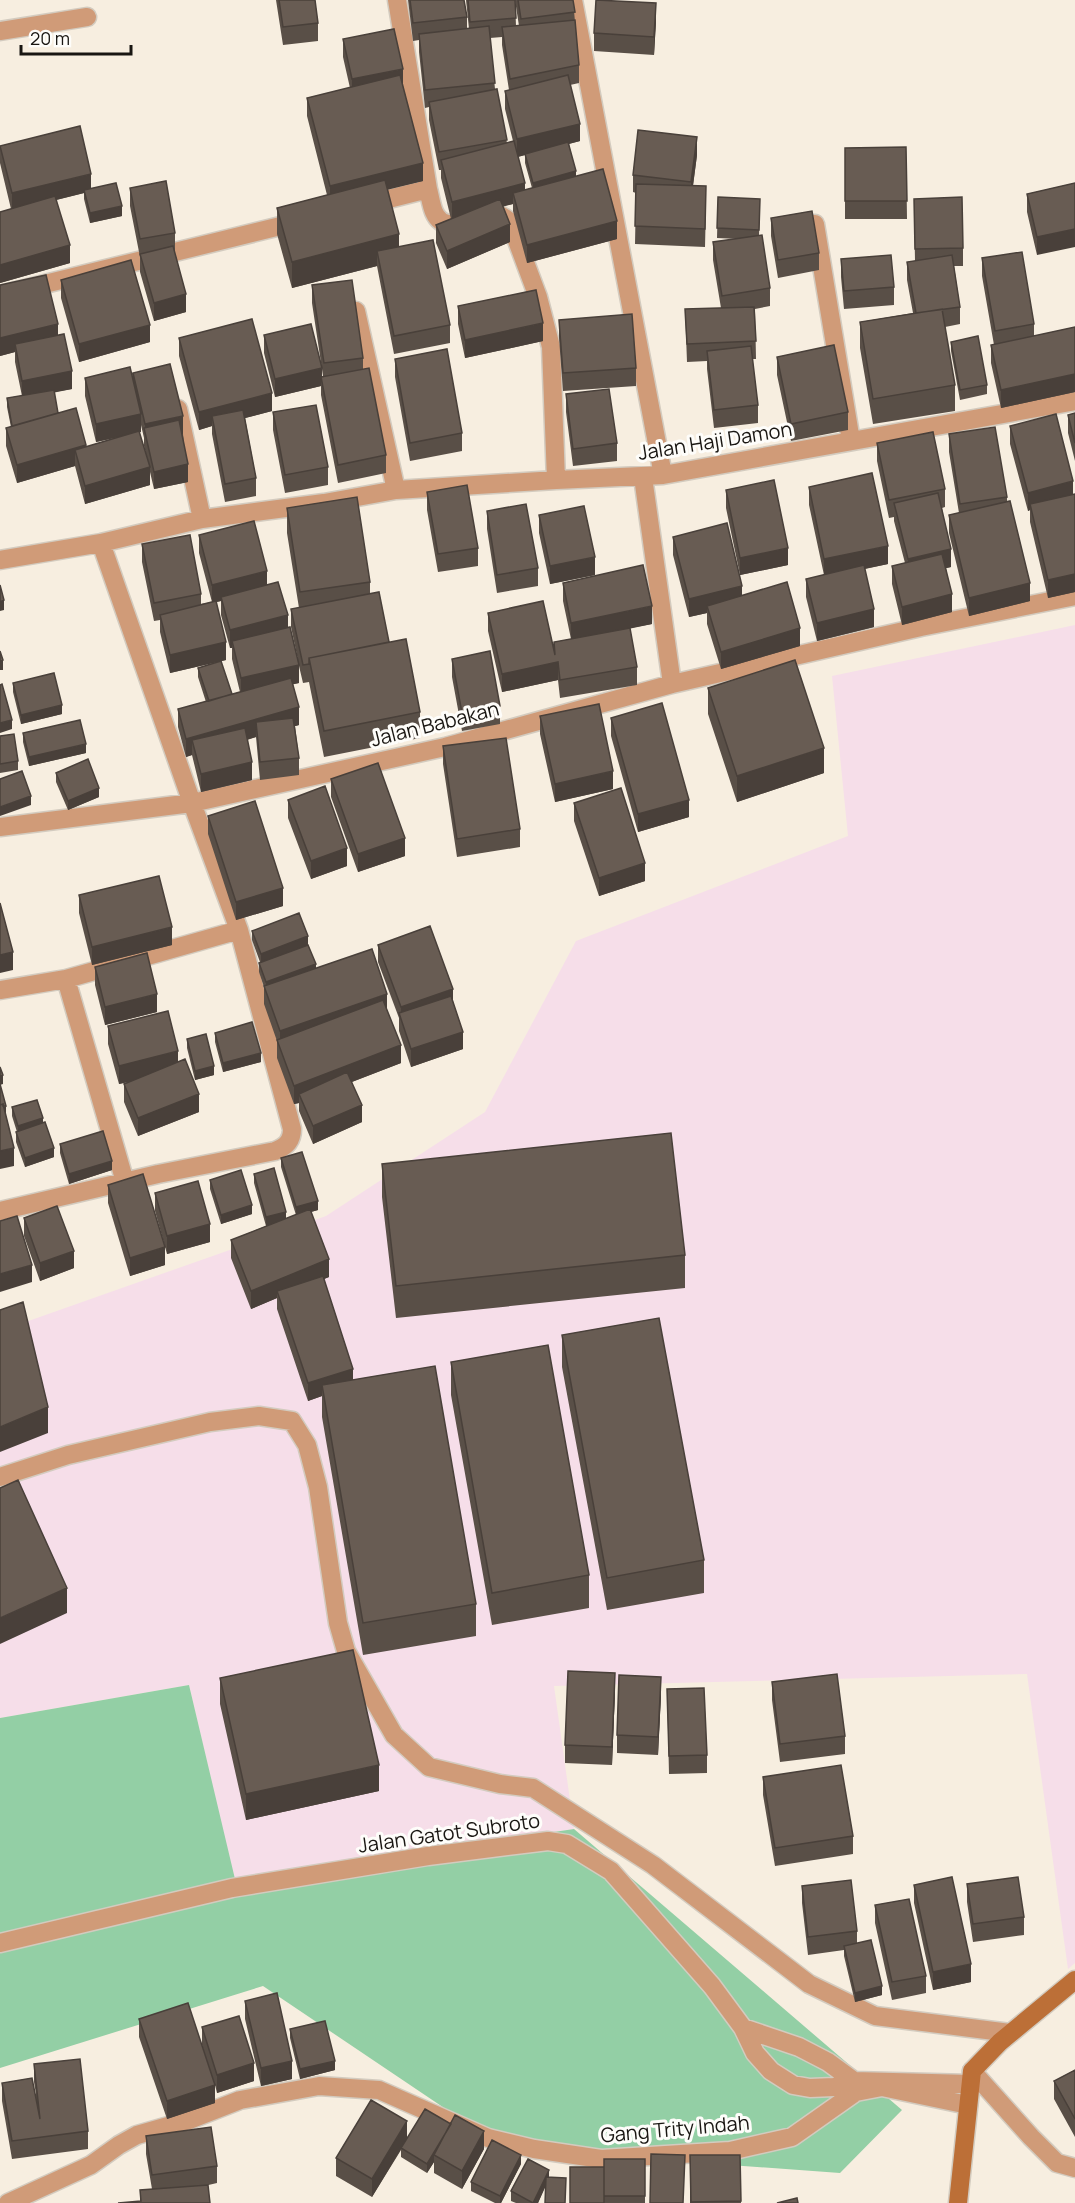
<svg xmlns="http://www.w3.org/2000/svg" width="1075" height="2203" viewBox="0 0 1075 2203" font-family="Manrope,sans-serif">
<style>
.industrial{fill:#f6dee9}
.green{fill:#93cfa5}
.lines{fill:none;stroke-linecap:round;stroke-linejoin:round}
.street-casing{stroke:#d3cbbf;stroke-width:21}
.secondary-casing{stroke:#d3cbbf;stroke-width:21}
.street{stroke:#d09b78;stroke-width:18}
.secondary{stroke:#bc6f37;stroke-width:18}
.wall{fill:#594f47;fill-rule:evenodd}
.shaded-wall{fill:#49403a}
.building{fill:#685c53;stroke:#49403a;stroke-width:1.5}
.labels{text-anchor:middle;stroke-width:6;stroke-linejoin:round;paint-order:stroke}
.street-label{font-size:20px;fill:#191612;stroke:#fefdfa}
</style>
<rect width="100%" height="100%" fill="#f7eee0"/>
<path class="industrial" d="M1075 625V1963L1068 1969 1027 1674 554 1686 574 1829 234 1879 189 1685 0 1718V1331L326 1216 485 1112 576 941 848 836 832 676Z"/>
<path class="green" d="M189 1685 235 1879 574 1829 902 2110 840 2173 591 2155 468 2124 263 1986 0 2068V1718Z"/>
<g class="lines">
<defs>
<path id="street" d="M397 0 428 189C430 196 431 205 434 212 446 240 479 211 499 215 503 216 506 219 510 222L538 297 551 347 556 480
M573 0 663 475
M0 31 87 17
M365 205 428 189
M815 224 851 441
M0 295 301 221
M356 311 396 490
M178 409 202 519
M643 477 672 684
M0 560 101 543 202 519 324 503 396 490 556 480 663 475 1075 401
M0 827 192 803 445 747 672 684 921 627 1075 596
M66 979 125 1182
M0 990 66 979 239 930
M0 1211 158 1174 275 1151C286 1147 292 1141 292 1129L239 930 192 803 101 543
M0 1477 68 1455 210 1422 259 1416 292 1421 307 1445 318 1487 338 1623 346 1651 394 1735 429 1767 500 1784 533 1788 653 1865 809 1984 875 2016 1010 2033
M0 1943 232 1888 428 1856 548 1841 567 1844 611 1871 712 1986 743 2028 755 2053 771 2071 793 2085 810 2088 834 2087 854 2081 970 2084
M743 2028 799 2047 828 2062 854 2081
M972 2071 1031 2137 1057 2163 1075 2168
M8 2203 91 2165 119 2145 137 2135 189 2120 240 2100 319 2086 379 2090 488 2138 534 2149 601 2159 730 2151 792 2137 856 2092 882 2087 968 2105"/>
<path id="secondary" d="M958 2203 972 2071 1000 2042 1075 1980"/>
</defs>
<use href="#street" class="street-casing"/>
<use href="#secondary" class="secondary-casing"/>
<use href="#street" class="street"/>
<use href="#secondary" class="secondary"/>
</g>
<path class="wall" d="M276 0H315L318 23V41L283 45Z
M408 0H464L467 17V29H469L466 0H515L516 26H519L515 0H573L579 65V83L570 85 580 141 569 144 576 176 617 239 527 263 513 211V204L503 206 510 242 447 269 436 243V225L451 219 441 178V170H439L429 120V107L425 108 419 52V40L413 41ZM502 37V45L509 90 505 91V109L513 141 507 143 495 89 490 38ZM525 155V163L532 188 525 190 518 157Z
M656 21 654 55 594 51V33Z
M343 39 403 86 423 181 387 189 399 247 450 325V343L394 354 377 266 292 288 277 234V208L327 195 307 116V98L350 88 343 57Z
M0 146 91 189 122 216 90 223 84 199V193L56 200 70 263 0 283V212L11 209 0 163Z
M906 147 907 219H845V148Z
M697 155 693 186 706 204 705 247 635 244 636 193 633 192V175Z
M1075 183 1037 255 1027 212V194Z
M130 188 175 233V251H174L186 312 154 321 140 272V257L130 206Z
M718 197 760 208 759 235 770 288V306L755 309 756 359H752L758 405V423L714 428 707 369V361L687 362 685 309 721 308 713 260V242L738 239 717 238Z
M914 199 963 248V266H954L960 307V324L945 327 955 385V411L873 424 860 348V322L913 313 907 280V262L915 261Z
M771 218 819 253V270L778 278 771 236Z
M982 258 1034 324V336L1075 327V392L1001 408 991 363V345H994L982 276Z
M841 259 894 287V305L844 309 841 277Z
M61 280 150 342 79 362 61 298Z
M0 285 58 336 72 389 54 392 58 413 86 447 124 436 96 442 85 396V378L133 379V373L183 434 188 482 154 489 150 472V485L85 504 75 466 17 483 6 446V428L11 427 7 407V398L22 396 15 362V352L0 356ZM141 425 144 438V446L146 453 139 432H141Z
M312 285 363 358V369L386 455V473L338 483 321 395V386L275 397 264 353V335L322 377 323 376 312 303Z
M458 306 543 341 465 358 458 324Z
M559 320 636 368V386L563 391 559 338Z
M179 338 272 411 245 418 256 478V496L225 502 212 434V426L199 430 179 356Z
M951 342 987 385V394L960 400 951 351Z
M777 357 848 412V430L791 441 777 375Z
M395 359 462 433V451L410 461 395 377Z
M566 394 617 443V461L573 466 566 412Z
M273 412 328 467V485L285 493 273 430Z
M1075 413V461L1068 433V415Z
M1010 426 1073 494H1075V592L1048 598 1030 522V510L1028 511 1010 444Z
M949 434 1007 497V501L1030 601 969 616 949 533V515L959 513 949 452Z
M877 443 945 489V507L942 508 951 567 946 568 952 612 902 625 892 584V566L905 563 894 521V517L889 518 877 461Z
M809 487 888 564 865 569 874 627 817 641 806 597V579L824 575 809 505Z
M726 490 788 565 740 575 726 508Z
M427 492 478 548V566L438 572 427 510Z
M287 508 370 582V594L389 642 420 712V738L324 757 309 682 303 683 299 666V683L293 684 299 725 295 726 299 758V775L260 780 256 737 247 740 252 780 201 792 192 755 186 757 178 727V709L206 702 198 677V668L232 694 240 692 232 659V648H230L221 615V601L216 602 226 660 170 673 160 632V620L154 621 142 562V544L201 594V604L212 602 199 553V535L267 584 288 628 298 660 291 627V609L299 608 287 533Z
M487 511 538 568V586L497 593 487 529Z
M539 515 595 575 550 584 539 533Z
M673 537 742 595 800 646 721 669 707 624V613L689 617 673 555Z
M563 583 652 624 625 629 637 667V685L560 698 558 680 502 692 488 631V613L554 650V642L571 639 563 601Z
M452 659 500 706V724L462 731 452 677Z
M13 683 62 714 21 724 13 692Z
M708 688 824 773 737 802 708 714Z
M540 716 613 789 555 802 540 734Z
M611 718 689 817 638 832 611 736Z
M23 733 86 753 29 766 23 742Z
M0 736 18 761V770L0 773Z
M443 746 520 829V847L457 857 443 764Z
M56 773 99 797 68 810 56 782Z
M331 779 405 856 358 872 331 797Z
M288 800 347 866 311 879 288 818Z
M574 803 645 881 599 896 574 821Z
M208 816 283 906 236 920 208 834Z
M79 895 172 945 92 965 79 913Z
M252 931 308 945 316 968 387 1010 401 1063 352 1082 362 1122 313 1144 299 1111V1103L294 1104 277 1058V1041L264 1004V987L259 972V963L260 962 252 940Z
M378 945 453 1001 463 1049 411 1067 399 1031V1018L378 962Z
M95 967 157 1012 105 1025 95 985Z
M108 1026 178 1062 199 1112 138 1136 124 1102V1084L129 1082 119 1084 108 1044Z
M215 1033 261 1062 223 1072 215 1042Z
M187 1039 214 1075 195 1080 187 1048Z
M12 1107 43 1123 54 1157 25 1167 16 1142V1132H17L12 1116Z
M60 1144 112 1170 69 1184 60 1153Z
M281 1158 318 1210 311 1212 329 1277 324 1279 353 1380 476 1604V1636L363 1655 322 1417V1396L308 1401 277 1309V1298L251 1309 231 1258V1240L266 1226 254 1183V1174L286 1219 296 1215 281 1167Z
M382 1164 685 1255V1288L396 1318 382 1197Z
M210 1180 252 1214 221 1224 210 1189Z
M108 1185 165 1265 130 1276 108 1203Z
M155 1193 210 1242 167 1254 155 1211Z
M24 1218 74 1268 40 1281 24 1236Z
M562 1335 704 1560V1593L607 1610 562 1367Z
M451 1362 589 1575V1608L492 1625 451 1395Z
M220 1678 379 1791 246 1820 220 1704Z
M772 1682 845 1736V1754L780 1762 772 1700Z
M667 1689 707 1755V1773L669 1774Z
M615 1691 612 1765 565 1763V1745Z
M661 1695 658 1755 617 1753V1735Z
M763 1777 853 1836V1854L775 1866 763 1795Z
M967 1884 1024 1917V1935L973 1942 967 1902Z
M914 1885 971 1982 933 1990 914 1903Z
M802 1886 857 1931V1944L882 1995 855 2002 844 1956V1950L808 1955 802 1903Z
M875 1905 926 1976V1993L892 2000 875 1923Z
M245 2001 292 2079 261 2086 245 2019Z
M139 2019 211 2075 202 2045V2027L254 2081 217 2093 215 2085V2103L167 2119 139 2037Z
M290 2029 335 2070 300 2079 290 2038Z
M34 2064 88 2131V2149L12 2159 2 2101V2083L36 2094 34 2082Z
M1075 2070V2137L1054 2099V2081Z
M146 2136 217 2166V2183L140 2201V2190L152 2189 146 2154Z
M407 2138 484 2149 462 2189 434 2173V2162L427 2173 401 2157V2150L372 2197 336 2176V2158Z
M690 2155H740L741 2203H690Z
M645 2159V2203H570L604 2167Z
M521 2164 501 2203H495L471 2191V2182Z
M549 2177 538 2203H516L511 2201V2191Z"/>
<path class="shaded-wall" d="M656 3V21L654 55V37Z
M403 69V87L352 97V79Z
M580 124V141L517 157V139Z
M697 137V155L691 200V182Z
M423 163V181L330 204V186Z
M576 171V180L533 192V183Z
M91 174V192L84 190V193L12 211V193Z
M525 183V201L513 193V204L452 220V202Z
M122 206V216L90 223V213Z
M617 221V239L527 263V245Z
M510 224V242L447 269V251Z
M1075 229V247L1037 255V237Z
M399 234V260L377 251V266L292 288V262Z
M70 245V263L0 283V265Z
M186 294V312L154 321V303Z
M543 323V341L465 358V340Z
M58 324V342L15 344V352L0 356V338Z
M150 325V342L79 362V344Z
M322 368V383L321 377V386L275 397V379Z
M72 371V389L22 399V381Z
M1075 374V392L1001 408V390Z
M272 393V411L214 426 212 416V426L199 430V412Z
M141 414V432L96 442V424Z
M183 416V434L147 442 145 432V424Z
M86 445V463L75 450V466L17 483V465Z
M188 464V482L154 489V472Z
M150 467V485L85 504V486Z
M1073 481V499L1030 504V510L1028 511V493Z
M888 546V564L824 577V559Z
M788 548V565L740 575V558Z
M951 549V567L908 577V559Z
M595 557V575L550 584V566Z
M267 571V589L221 597V601L212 603V585Z
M1075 574V592L1048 598V580Z
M1030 583V601L969 616V598Z
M742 586V604L707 606V613L689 617V599Z
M952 594V612L902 625V607Z
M4 600V610L0 611V602Z
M652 606V624L571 641V623Z
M874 609V627L817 641V623Z
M288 615V633L232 641V648H230V630Z
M800 628V646L721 669V652Z
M226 642V660L170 673V655Z
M3 660V670H0V661Z
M558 662V680L502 692V674Z
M299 665V683L241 696V678Z
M62 705V714L21 724V715Z
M299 707V725L257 737 256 722V737L196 754 192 740V755L186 757V739Z
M12 720V729L0 733V723Z
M86 744V753L29 766V757Z
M824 748V773L737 802V776Z
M252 762V780L201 792V774Z
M613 771V789L555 802V784Z
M99 788V797L68 810V801Z
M31 796V805L0 816V807Z
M689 800V817L638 832V814Z
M405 838V856L358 872V854Z
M347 848V866L311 879V861Z
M645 863V881L599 896V878Z
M283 888V906L236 920V902Z
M172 927V945L92 965V947Z
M308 936V945L261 963V954Z
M13 952V970L0 973V955Z
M316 964V973L266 992V982Z
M453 989V1007L401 1021V1007Z
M157 994V1012L105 1025V1007Z
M387 994V1012L280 1049V1031Z
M463 1032V1049L411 1067V1049Z
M401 1045V1063L302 1101 299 1094V1103L294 1104V1086Z
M178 1051V1069L119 1084V1066Z
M261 1053V1062L223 1072V1063Z
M214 1066V1075L195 1080V1071Z
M3 1075V1084L0 1085V1076Z
M199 1094V1112L138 1136V1118Z
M362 1105V1122L313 1144V1126Z
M6 1106V1115L0 1116V1107Z
M43 1118V1127L18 1135V1126Z
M14 1148V1166L0 1169V1151Z
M54 1148V1157L25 1167V1158Z
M112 1161V1170L69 1184V1174Z
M318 1201V1210L296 1216V1207Z
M252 1205V1214L221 1224V1215Z
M286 1212V1221L266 1226V1217Z
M210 1224V1242L167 1254V1236Z
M165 1247V1265L130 1276V1258Z
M74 1251V1268L40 1281V1263Z
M329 1259V1277L279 1297 277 1291V1298L251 1309V1291Z
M32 1265V1282L0 1292V1274Z
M353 1369V1386L322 1385V1396L308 1401V1383Z
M48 1407V1433L0 1452V1427Z
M67 1588V1613L0 1644V1618Z
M615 1673V1691L612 1765V1747Z
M661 1677V1695L658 1755V1737Z
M379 1765V1791L246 1820V1794Z
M971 1964V1982L933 1990V1972Z
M882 1986V1995L855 2002V1993Z
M292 2061V2079L261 2086V2068Z
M335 2061V2070L300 2079V2069Z
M254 2063V2081L217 2093V2075Z
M215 2085V2103L167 2119V2101Z
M407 2121V2139L372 2197V2179Z
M451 2124 434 2155V2162L427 2173V2164Z
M484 2131V2149L462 2189V2171Z
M521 2155V2164L501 2203H500V2196Z
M549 2170V2179L538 2203H533Z"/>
<path class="building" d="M279 0H315L318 23 283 27Z
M410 0H464L467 17 413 23Z
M468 0H515L516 18 470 22Z
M518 0H573L575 12 521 19Z
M596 0 656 3 654 37 594 33Z
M575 20 579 65 510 79 502 27Z
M489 26 495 83 425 90 419 34Z
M394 29 403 69 352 79 343 39Z
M400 75 423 163 330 186 307 98Z
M568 75 580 124 517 139 505 91Z
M497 89 507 140 439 152 429 102Z
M80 126 91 174 12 193 0 146Z
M638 130 697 137 691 182 633 175Z
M514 141 525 183 452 202 441 160Z
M568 142 576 171 533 183 525 154Z
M906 147 907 201H845V148Z
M603 169 617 221 527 245 513 193Z
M385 180 399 234 292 262 277 208Z
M166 181 175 233 140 239 130 188Z
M116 183 122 206 90 213 84 190Z
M1075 183V229L1037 237 1027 194Z
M636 184 706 186 705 229 635 226Z
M55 196 70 245 0 265V212Z
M718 197 760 199 759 230 717 228Z
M962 197 963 248 915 249 914 199Z
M500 199 510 224 447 251 436 225Z
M812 211 819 253 778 260 771 218Z
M762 235 770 288 722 296 713 242Z
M433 240 450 325 394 336 377 251Z
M173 246 186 294 154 303 140 254Z
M1022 252 1034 324 995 331 982 258Z
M891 255 894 287 844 291 841 259Z
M952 255 960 307 916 313 907 262Z
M131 260 150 325 79 344 61 280Z
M46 275 58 324 0 338V285Z
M352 280 363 358 324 363 312 285Z
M536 290 543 323 465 340 458 306Z
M754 307 756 341 687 344 685 309Z
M942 309 955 385 873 399 860 322Z
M632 314 636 368 563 373 559 320Z
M252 319 272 393 199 412 179 338Z
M311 324 322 368 275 379 264 335Z
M1075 327V374L1001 390 991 345Z
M64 334 72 371 22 381 15 344Z
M978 336 987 385 960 390 951 342Z
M834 345 848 412 791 424 777 357Z
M751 346 758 405 714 410 707 351Z
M447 349 462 433 410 443 395 359Z
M170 364 183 416 145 424 133 373Z
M130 367 141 414 96 424 85 378Z
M369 368 386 455 338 465 321 377Z
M609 389 617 443 573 449 566 394Z
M54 390 58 413 12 426 7 398Z
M316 405 328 467 285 475 273 412Z
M76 408 86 445 17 465 6 428Z
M243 410 256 478 225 484 212 416Z
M1075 413V443L1068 415Z
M1056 414 1073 481 1028 493 1010 426Z
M179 420 188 464 154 472 144 428Z
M995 427 1007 497 960 504 949 434Z
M139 431 150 467 85 486 75 450Z
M933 432 945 489 889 500 877 443Z
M872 473 888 546 824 559 809 487Z
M774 480 788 548 740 558 726 490Z
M467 485 478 548 438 554 427 492Z
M938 493 951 549 908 559 894 503Z
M1075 494V574L1048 580 1030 504Z
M357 497 370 582 300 592 287 508Z
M1010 501 1030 583 969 598 949 515Z
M526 504 538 568 497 575 487 511Z
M584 506 595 557 550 566 539 515Z
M254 521 267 571 212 585 199 535Z
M727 523 742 586 689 599 673 537Z
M190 535 201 594 154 603 142 544Z
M942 554 952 594 902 607 892 566Z
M643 565 652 606 571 623 563 583Z
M864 565 874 609 817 623 806 579Z
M278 582 288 615 230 630 221 597Z
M787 582 800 628 721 652 707 606Z
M0 585 4 600 0 602Z
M379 592 389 642 309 658V664L303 665 291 609Z
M216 601 226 642 170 655 160 615Z
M543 601 555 655 554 642 630 628 637 667 560 680 558 662 502 674 488 613Z
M290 627 299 665 241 678 232 641Z
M406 639 420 712 324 731 309 658Z
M0 651 3 660 0 661Z
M490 651 500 706 462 713 452 659Z
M795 660 824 748 737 776 708 688Z
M221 661 232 694 209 701 198 668Z
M54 673 62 705 21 715 13 683Z
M291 678 299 707 186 739 178 709Z
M2 684 12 720 0 723V685Z
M662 703 689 800 638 814 611 718Z
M599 704 613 771 555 784 540 716Z
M293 718 299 758 260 762 256 722Z
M80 720 86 744 29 757 23 733Z
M245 728 252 762 201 774 192 740Z
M14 734 18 761 0 764V736Z
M506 738 520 829 457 839 443 746Z
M88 759 99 788 68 801 56 773Z
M378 763 405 838 358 854 331 779Z
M22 771 31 796 0 807V779Z
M325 786 347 848 311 861 288 800Z
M621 788 645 863 599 878 574 803Z
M255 801 283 888 236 902 208 816Z
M159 876 172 927 92 947 79 895Z
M0 903 13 952 0 955Z
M299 913 308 936 261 954 252 931Z
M430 926 453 989 401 1007 378 945Z
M308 945 316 964 266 982 259 963Z
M372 949 387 994 280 1031 264 986Z
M147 953 157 994 105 1007 95 967Z
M451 996 463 1032 411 1049 399 1013Z
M383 1000 401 1045 294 1086 277 1040Z
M168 1011 178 1051 119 1066 108 1026Z
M252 1022 261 1053 223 1063 215 1033Z
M206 1034 214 1066 195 1071 187 1039Z
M185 1059 199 1094 138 1118 124 1084Z
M0 1067 3 1075 0 1076Z
M347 1072 362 1105 313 1126 299 1094Z
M0 1084 6 1106H3V1104L0 1105Z
M37 1100 43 1118 18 1126 12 1107Z
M3 1104 14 1148 0 1151V1105Z
M45 1122 54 1148 25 1158 16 1132Z
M103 1131 112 1161 69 1174 60 1144Z
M671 1133 685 1255 396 1286 382 1164Z
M302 1152 318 1201 296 1207 281 1158Z
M274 1168 286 1212 266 1217 254 1174Z
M241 1170 252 1205 221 1215 210 1180Z
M143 1174 165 1247 130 1258 108 1185Z
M198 1181 210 1224 167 1236 155 1193Z
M57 1206 74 1251 40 1263 24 1218Z
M310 1209 329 1259 251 1291 231 1240Z
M17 1216 32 1265 0 1274V1221Z
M323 1276 353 1369 308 1383 277 1291Z
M23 1302 48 1407 0 1427V1310Z
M659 1318 704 1560 607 1578 562 1335Z
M548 1345 589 1575 492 1593 451 1362Z
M435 1366 476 1604 363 1623 322 1385Z
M18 1480 67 1588 0 1618V1488Z
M353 1650 379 1765 246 1794 220 1678Z
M568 1671 615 1673 612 1747 565 1745Z
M837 1674 845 1736 780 1744 772 1682Z
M619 1675 661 1677 658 1737 617 1735Z
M704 1688 707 1755 669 1756 667 1689Z
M841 1765 853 1836 775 1848 763 1777Z
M952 1877 971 1964 933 1972 914 1885Z
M1018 1877 1024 1917 973 1924 967 1884Z
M851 1880 857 1931 808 1937 802 1886Z
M909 1899 926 1976 892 1982 875 1905Z
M871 1940 882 1986 855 1993 844 1946Z
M277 1993 292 2061 261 2068 245 2001Z
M188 2003 215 2085 167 2101 139 2019Z
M239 2016 254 2063 217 2075 202 2027Z
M325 2021 335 2061 300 2069 290 2029Z
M80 2059 88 2131 12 2141 2 2083 32 2078 40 2119 34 2064Z
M1075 2070V2119L1054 2081Z
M371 2100 407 2121 372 2179 336 2158Z
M425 2109 451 2124 427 2164 401 2148Z
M455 2115 484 2131 462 2171 434 2155Z
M211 2127 217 2166 152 2175 146 2136Z
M492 2140 521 2155 500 2196 471 2182Z
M651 2154 685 2155 683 2203H650Z
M690 2155H740L741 2201 691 2202Z
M528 2159 549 2170 533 2203 511 2191Z
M604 2159H645V2196H604Z
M570 2167H604V2203H570Z
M546 2177 566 2178 565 2203H545Z
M208 2185 210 2203H118L141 2201 140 2190Z
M797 2198 798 2203H777Z"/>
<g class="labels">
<g class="street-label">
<text transform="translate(715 441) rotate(-9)" y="7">Jalan Haji Damon</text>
<text transform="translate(435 724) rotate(-14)" y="7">Jalan Babakan</text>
<text transform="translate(449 1833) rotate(-8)" y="7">Jalan Gatot Subroto</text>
<text transform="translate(675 2129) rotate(-5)" y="7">Gang Trity Indah</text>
</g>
</g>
<path d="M21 45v9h110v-9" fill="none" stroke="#191612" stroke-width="3"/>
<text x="30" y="45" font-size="18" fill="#191612" stroke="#fefdfa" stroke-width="4.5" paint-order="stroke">20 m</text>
</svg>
